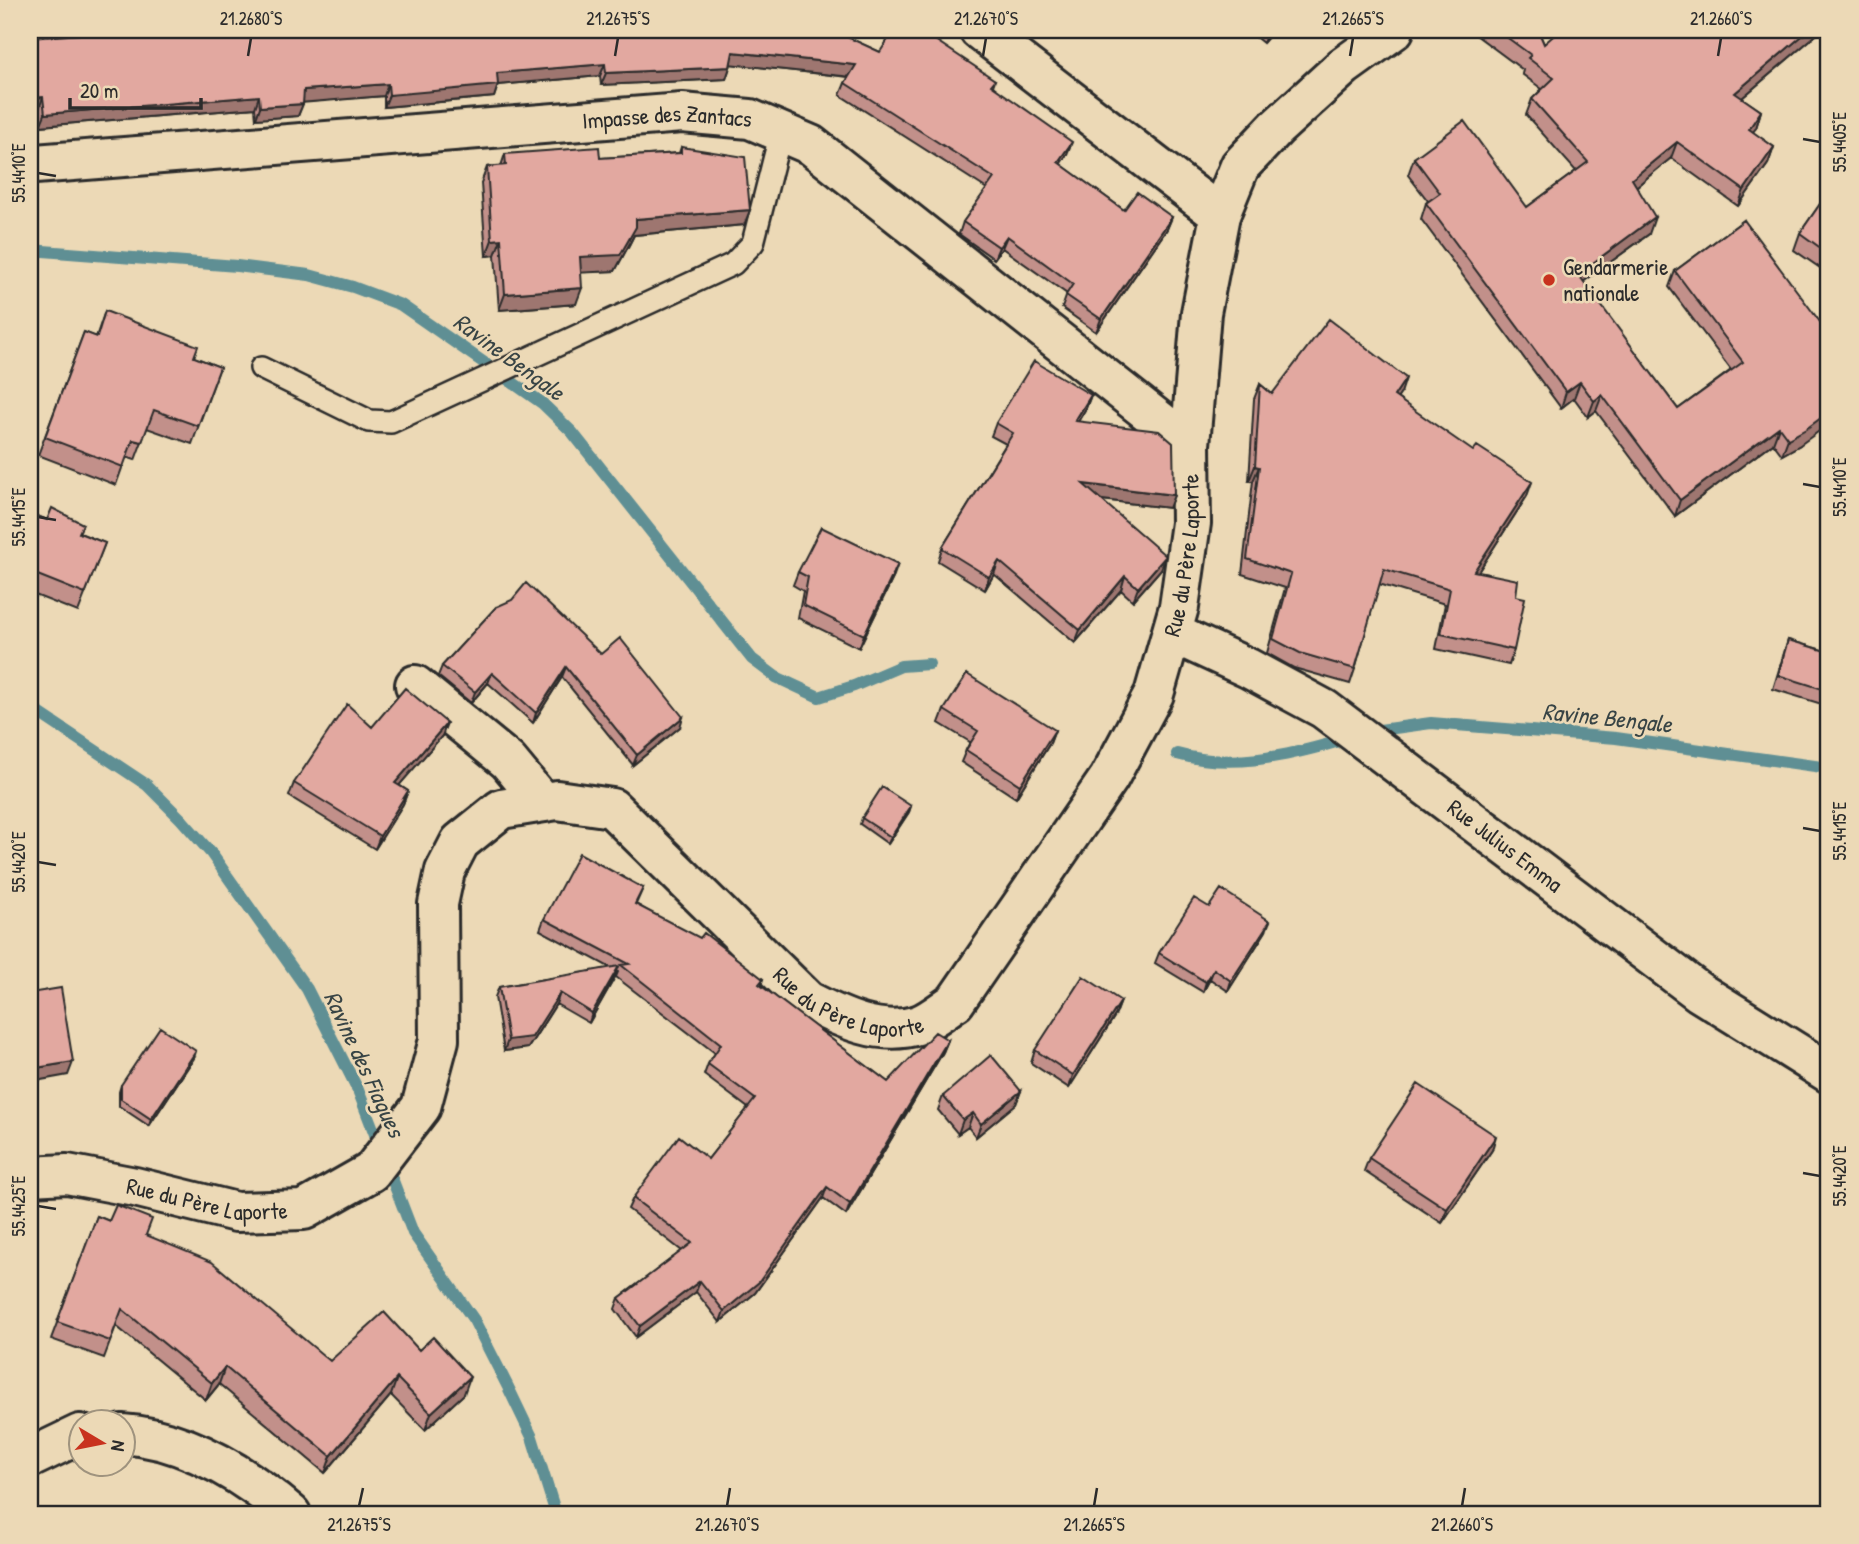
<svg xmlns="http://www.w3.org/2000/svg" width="1859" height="1544" viewBox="0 0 1859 1544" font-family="'Patrick Hand',sans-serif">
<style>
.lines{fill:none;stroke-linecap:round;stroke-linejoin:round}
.stream{stroke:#5e8f94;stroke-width:12}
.lane-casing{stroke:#2b2b2b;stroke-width:26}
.street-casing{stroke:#2b2b2b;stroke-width:44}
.lane{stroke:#ecd9b6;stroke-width:21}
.street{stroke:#ecd9b6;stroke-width:38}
.wall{fill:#c2908a;stroke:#2b2b2b;stroke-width:2}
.shaded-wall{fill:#9e7670;stroke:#2b2b2b;stroke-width:2}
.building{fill:#e2a8a0;stroke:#2b2b2b;stroke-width:2}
.ticks{fill:none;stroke:#2b2b2b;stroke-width:2.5}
.poi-dot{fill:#c8321e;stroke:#ecd9b6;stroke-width:2.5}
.labels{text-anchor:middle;stroke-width:5;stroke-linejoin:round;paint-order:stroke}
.street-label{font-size:23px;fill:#2b2b2b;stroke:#ecd9b6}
.poi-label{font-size:23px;fill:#2b2b2b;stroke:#ecd9b6;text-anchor:start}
.water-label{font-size:24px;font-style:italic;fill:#384445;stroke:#ecd9b6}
.neatline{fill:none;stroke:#2b2b2b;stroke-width:2.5}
.ticks-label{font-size:18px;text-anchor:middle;fill:#2b2b2b}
</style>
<rect width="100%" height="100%" fill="#ecd9b6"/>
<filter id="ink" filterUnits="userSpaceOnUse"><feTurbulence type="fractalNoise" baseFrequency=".0143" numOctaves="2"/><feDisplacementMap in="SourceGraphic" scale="14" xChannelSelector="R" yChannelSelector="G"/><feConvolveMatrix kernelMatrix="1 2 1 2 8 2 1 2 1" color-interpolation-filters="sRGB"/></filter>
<g filter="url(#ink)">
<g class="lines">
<path class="stream" d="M30 250 237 266 309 275 353 287 401 305 542 403 572 432 752 659 776 677 819 697 854 686 901 666 929 664
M30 707 147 785 181 819 211 853 307 989 358 1090 413 1233 474 1320 508 1387 532 1437 556 1514
M1380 730 1431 723 1616 738 1829 768
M1177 754C1230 769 1284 757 1336 742"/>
<defs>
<path id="lane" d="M261 368 369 421 391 422 733 264 753 243 781 132"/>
<g id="street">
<path d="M979 30 1220 215"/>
<path id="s1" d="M35 164 682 113 750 119 811 145 1190 445"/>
<path id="s2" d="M1172 633 1248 668 1324 709 1699 992 1829 1073"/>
<path d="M415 685 508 761 542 802"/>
<path id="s3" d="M30 1176 67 1174 135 1187 236 1212 304 1210 371 1172 421 1107 439 1040 438 904 445 871 460 842 501 809 557 800 612 808 808 1001C841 1018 880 1037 918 1025 930 1021 944 1009 955 1002L1109 778 1154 694 1179 607 1191 523 1190 445 1201 313 1220 215 1240 166 1276 128 1344 66 1394 30"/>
<path d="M122 1434C186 1438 243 1473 291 1514"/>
<path d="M30 1458 80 1434"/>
</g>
</defs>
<use href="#lane" class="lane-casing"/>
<use href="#street" class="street-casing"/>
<use href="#lane" class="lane"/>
<use href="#street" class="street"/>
</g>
<path class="wall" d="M831 30 880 52 995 80 993 86 1067 154 1060 164 1124 210 1172 217 1167 229 1096 332 1062 308 1067 294 1002 248 994 259 959 234 963 222 987 189 840 95 845 83 849 77 731 64 726 79 601 85 600 76 498 85 494 97 441 102 384 107V96L303 102 298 116 256 119 255 108 40 126 39 109 30 110V38Z
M1247 30H1274L1263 43Z
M1477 30H1538L1544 44 1822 30 1742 98 1761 111 1756 128 1752 132 1774 147 1768 164 1738 206 1671 158 1636 187 1649 234 1583 282 1678 409 1731 370 1669 287 1675 271 1744 220 1800 445 1782 455 1773 443 1675 516 1596 411 1588 417 1574 398 1561 408 1421 219 1426 203 1428 201 1408 175 1414 158 1527 207 1576 171 1526 115 1532 99 1542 89 1522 74 1523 70 1476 35Z
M681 147 750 210 744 225 634 235 630 243 615 271 581 272 576 304 499 310 495 255 486 256 481 183 487 167 501 166 505 154 600 158 679 153Z
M1829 191V274L1794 250 1800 233Z
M105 311 194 357 220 367 192 444 147 428 135 460 126 457 116 485 38 455 84 332 96 337Z
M1260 384 1272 394 1401 393 1397 398 1527 496 1478 572 1516 596 1514 650 1509 665 1436 649 1445 604 1379 584 1355 669 1350 684 1294 668 1267 653 1285 588 1242 574 1253 481H1249L1254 399Z
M1091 395 1086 408 1078 421 1174 495 1169 508 1101 500 1161 569 1133 601 1121 590 1075 643 994 574 985 590 938 561 942 548 1006 444 991 436 996 423Z
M30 513 105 543 78 612 30 593Z
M798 572 893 578 859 648 798 618 803 591 793 585Z
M496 607 680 727 633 765 562 677 533 723 488 683 471 703 438 676 442 666Z
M1788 640 1829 652 1828 706 1773 689Z
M944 710 1055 730 1050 743 1016 798 961 762 966 750 970 742 939 723Z
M372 727 442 736 399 785 408 791 403 804 375 849 289 796 294 783Z
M911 806 909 812 888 844 860 824 862 818Z
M643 888 636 904 763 979 761 986 888 1082 948 1040 943 1052 846 1215 823 1198 755 1293 720 1322 696 1292 636 1337 615 1309 619 1298 682 1251 628 1209 633 1198 708 1159 748 1108 704 1075 708 1064 715 1053 616 977 618 972 617 971 615 977 589 1023 556 1004 528 1048 504 1051 495 997 499 987 611 968 540 930 544 919Z
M1209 907 1266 931 1228 991 1210 979 1203 992 1155 963 1159 953Z
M1121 1001 1116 1014 1069 1088 1031 1063 1035 1050Z
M194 1058 149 1126 119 1106V1092L121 1085Z
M1021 1091 1016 1104 976 1137 968 1127 958 1134 938 1110 943 1096Z
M1492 1150 1442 1223 1364 1171 1369 1158Z
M97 1216 146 1236 330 1361 419 1350 464 1394 425 1430 391 1395 325 1473 219 1384 206 1400 116 1326 104 1358 51 1339Z"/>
<path class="shaded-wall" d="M1268 30H1274L1263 43Z
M1809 30H1822L1729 109 1735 93Z
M733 52 856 65 852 77 728 64Z
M605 64 600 76 498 85 494 97 384 107 389 95 497 73Z
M730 67 726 79 601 85 606 73Z
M388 84 384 96 299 103 304 90Z
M259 96 255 108 40 126 45 114Z
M43 97 39 109 30 110V98Z
M303 104 298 116 256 119 260 107Z
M1761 111 1756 128 1743 145 1749 129Z
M1072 142 1067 154 1053 175 1058 162Z
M1677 142 1671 158 1626 195 1632 179Z
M1774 147 1768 164 1738 206 1744 190Z
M750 210 744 225 634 235 630 243 615 271 575 273 580 257 636 219Z
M1172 217 1167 229 1096 332 1101 319Z
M1655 217 1649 234 1572 290 1578 274Z
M1007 236 1002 248 994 259 999 247Z
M501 239 495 255 486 256 492 240Z
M582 288 576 304 499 310 505 294Z
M1406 378 1401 393 1389 411 1394 396Z
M1580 382 1574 398 1561 408 1566 392Z
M1091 395 1086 408 1071 434 1075 421Z
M1602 395 1596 411 1588 417 1594 401Z
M1829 412V424L1800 445 1782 455 1788 439Z
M1779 427 1773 443 1675 516 1680 500Z
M1255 466 1259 467 1253 481H1249Z
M1532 482 1527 496 1469 586 1474 571Z
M1083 484 1174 495 1169 508 1078 497Z
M1166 556 1161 569 1133 601 1138 588Z
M999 561 994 574 985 590 989 577Z
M898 564 893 578 859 648 864 635Z
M1125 576 1121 590 1075 643 1080 630Z
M566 667 562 677 533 723 536 713Z
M492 673 488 683 471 703 475 692Z
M683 717 680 727 633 765 637 755Z
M447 723 442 736 390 796 395 783Z
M1055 730 1050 743 1016 798 1020 785Z
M408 791 403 804 375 849 380 836Z
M911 806 909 812 888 844 891 837Z
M1270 921 1266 931 1228 991 1231 981Z
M619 966 615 977 589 1023 592 1013Z
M1214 969 1210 979 1203 992 1206 982Z
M560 993 556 1004 528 1048 504 1051 508 1040Z
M1121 1001 1116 1014 1069 1088 1073 1075Z
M948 1040 943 1052 846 1215 850 1204Z
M196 1051 194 1058 149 1126 151 1119Z
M73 1062 68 1075 30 1082V1069Z
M1021 1091 1016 1104 976 1137 981 1124Z
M973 1113 968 1127 958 1134 963 1120Z
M1496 1136 1492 1150 1442 1223 1447 1209Z
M827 1187 823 1198 755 1293 720 1322 724 1311Z
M700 1281 696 1292 636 1337 640 1326Z
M225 1367 219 1384 206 1400 212 1383Z
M470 1377 464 1394 425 1430 431 1413Z
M397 1378 391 1395 325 1473 331 1456Z"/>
<path class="building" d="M132 30H832L880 52 894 30H920L995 80 991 85 1072 142 1058 162 1124 210 1137 192 1172 217 1101 319 1066 295 1073 284 1007 236 999 247 963 222 994 178 845 83 856 65 733 52 730 67 606 73 605 64 497 73 498 85 445 90 389 95 388 84 304 90 303 104 260 107 259 96 45 114 43 97 30 98V38Z
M1497 30H1538L1544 44 1560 30H1809L1735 93 1761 111 1749 129 1774 147 1744 190 1677 142 1632 179 1655 217 1578 274 1678 409 1743 362 1675 271 1744 220 1829 334V412L1806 429 1788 439 1779 427 1680 500 1602 395 1594 401 1580 382 1566 392 1426 203 1440 193 1414 158 1464 121 1527 207 1588 162 1532 99 1554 78 1528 58 1531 55Z
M599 147 600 158 681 153V147L745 157 750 210 636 219V227L620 255 580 257 582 288 505 294 501 239 492 240 487 167 506 165 505 154Z
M1829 191V254L1800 233Z
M105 311 198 346 194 357 220 367 198 426 154 410 142 442 133 440 123 467 45 437 84 332 97 337Z
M1329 319 1406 378 1394 396 1473 451 1477 446 1532 482 1474 571 1518 580 1516 596 1525 598 1514 650 1441 634 1450 589 1384 569 1355 669 1300 653 1273 639 1291 574 1247 559 1259 467 1255 466 1260 384 1272 394Z
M1034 361 1091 395 1075 421 1159 431 1173 443 1174 495 1083 484 1166 556 1138 588 1125 576 1080 630 999 561 989 577 942 548 1013 433 996 423Z
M52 508 83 524 79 533 105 543 85 594 30 572V513L47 520Z
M821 527 898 564 864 635 803 605 808 577 798 572Z
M526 583 601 654 620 638 683 717 637 755 566 667 536 713 492 673 475 692 442 666 496 607 512 600Z
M1788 640 1829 652V691L1778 675Z
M967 674 1055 730 1020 785 966 750 978 731 944 710Z
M405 688 447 723 395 783 408 791 380 836 294 783 347 704 372 727Z
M882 787 911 806 891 837 862 818Z
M579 853 643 888 635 904 700 938 704 933 763 979 759 984 888 1082 935 1032 948 1040 850 1204 827 1187 759 1282 724 1311 700 1281 640 1326 619 1298 692 1243 633 1198 679 1136 708 1159 755 1099 708 1064 721 1044 621 965 629 964 544 919Z
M1221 889 1270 921 1231 981 1214 969 1206 982 1159 953 1194 898 1209 907Z
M619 966 592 1013 560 993 532 1037 508 1040 499 987Z
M1083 976 1121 1001 1073 1075 1035 1050Z
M61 988 73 1062 30 1069V993Z
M160 1027 196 1051 151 1119 121 1099V1085Z
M991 1055 1021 1091 981 1124 973 1113 963 1120 943 1096Z
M1418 1084 1496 1136 1447 1209 1369 1158Z
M116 1205 152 1219 146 1235 212 1262 330 1361 384 1312 419 1350 433 1337 470 1377 431 1413 397 1378 331 1456 225 1367 212 1383 122 1309 110 1341 57 1322 97 1216 109 1221Z"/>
</g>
<path class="ticks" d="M248 56 251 38M615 56 618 38M983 56 986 38M1350 56 1353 38M1718 56 1721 38M1803 139 1820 142M38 173 56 176M1803 484 1820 487M38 517 56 520M1803 828 1820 831M38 862 56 865M1803 1173 1820 1176M38 1206 56 1209M359 1506 363 1488M727 1506 730 1488M1094 1506 1097 1488M1462 1506 1465 1488"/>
<circle class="poi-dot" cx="1549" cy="280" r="7"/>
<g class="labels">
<g class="street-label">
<text dy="8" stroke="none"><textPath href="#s1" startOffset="634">Impasse des Zantacs</textPath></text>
<text dy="8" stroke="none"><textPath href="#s3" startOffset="1818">Rue du Père Laporte</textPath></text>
<text dy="8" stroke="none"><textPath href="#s2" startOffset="397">Rue Julius Emma</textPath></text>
<text dy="8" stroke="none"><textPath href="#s3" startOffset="1188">Rue du Père Laporte</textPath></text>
<text dy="8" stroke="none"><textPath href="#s3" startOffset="180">Rue du Père Laporte</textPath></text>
</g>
<g class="poi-label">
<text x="1563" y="275">Gendarmerie<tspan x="1563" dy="26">nationale</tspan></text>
</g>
<g class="water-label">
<text transform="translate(509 357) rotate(36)" y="8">Ravine Bengale</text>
<text transform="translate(1607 718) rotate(6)" y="8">Ravine Bengale</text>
<text transform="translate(364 1064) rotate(65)" y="8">Ravine des Fiagues</text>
</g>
</g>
<rect width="1859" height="1544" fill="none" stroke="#ecd9b6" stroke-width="77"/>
<g transform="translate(102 1443) rotate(100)"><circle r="33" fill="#ecd9b6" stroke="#9f937e" stroke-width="2"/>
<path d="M0-5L12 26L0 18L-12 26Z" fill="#c8321e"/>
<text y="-10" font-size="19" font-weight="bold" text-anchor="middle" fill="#2b2b2b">N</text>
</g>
<path d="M70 98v10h131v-10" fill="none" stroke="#2b2b2b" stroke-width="3.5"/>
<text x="80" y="98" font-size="21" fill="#2b2b2b" stroke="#ecd9b6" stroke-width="5" paint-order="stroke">20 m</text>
<rect x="38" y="38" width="1782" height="1468" class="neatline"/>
<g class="ticks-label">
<text x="251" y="25">21.2680°S</text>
<text x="618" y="25">21.2675°S</text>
<text x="986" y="25">21.2670°S</text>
<text x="1353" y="25">21.2665°S</text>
<text x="1721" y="25">21.2660°S</text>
<text transform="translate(1840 142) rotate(-90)" y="6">55.4405°E</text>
<text transform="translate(19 173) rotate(-90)" y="6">55.4410°E</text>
<text transform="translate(1840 487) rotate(-90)" y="6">55.4410°E</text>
<text transform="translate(19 517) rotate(-90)" y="6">55.4415°E</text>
<text transform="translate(1840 831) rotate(-90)" y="6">55.4415°E</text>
<text transform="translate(19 862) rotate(-90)" y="6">55.4420°E</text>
<text transform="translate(1840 1176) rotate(-90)" y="6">55.4420°E</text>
<text transform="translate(19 1206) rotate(-90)" y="6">55.4425°E</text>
<text x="359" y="1531">21.2675°S</text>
<text x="727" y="1531">21.2670°S</text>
<text x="1094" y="1531">21.2665°S</text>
<text x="1462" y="1531">21.2660°S</text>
</g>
</svg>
